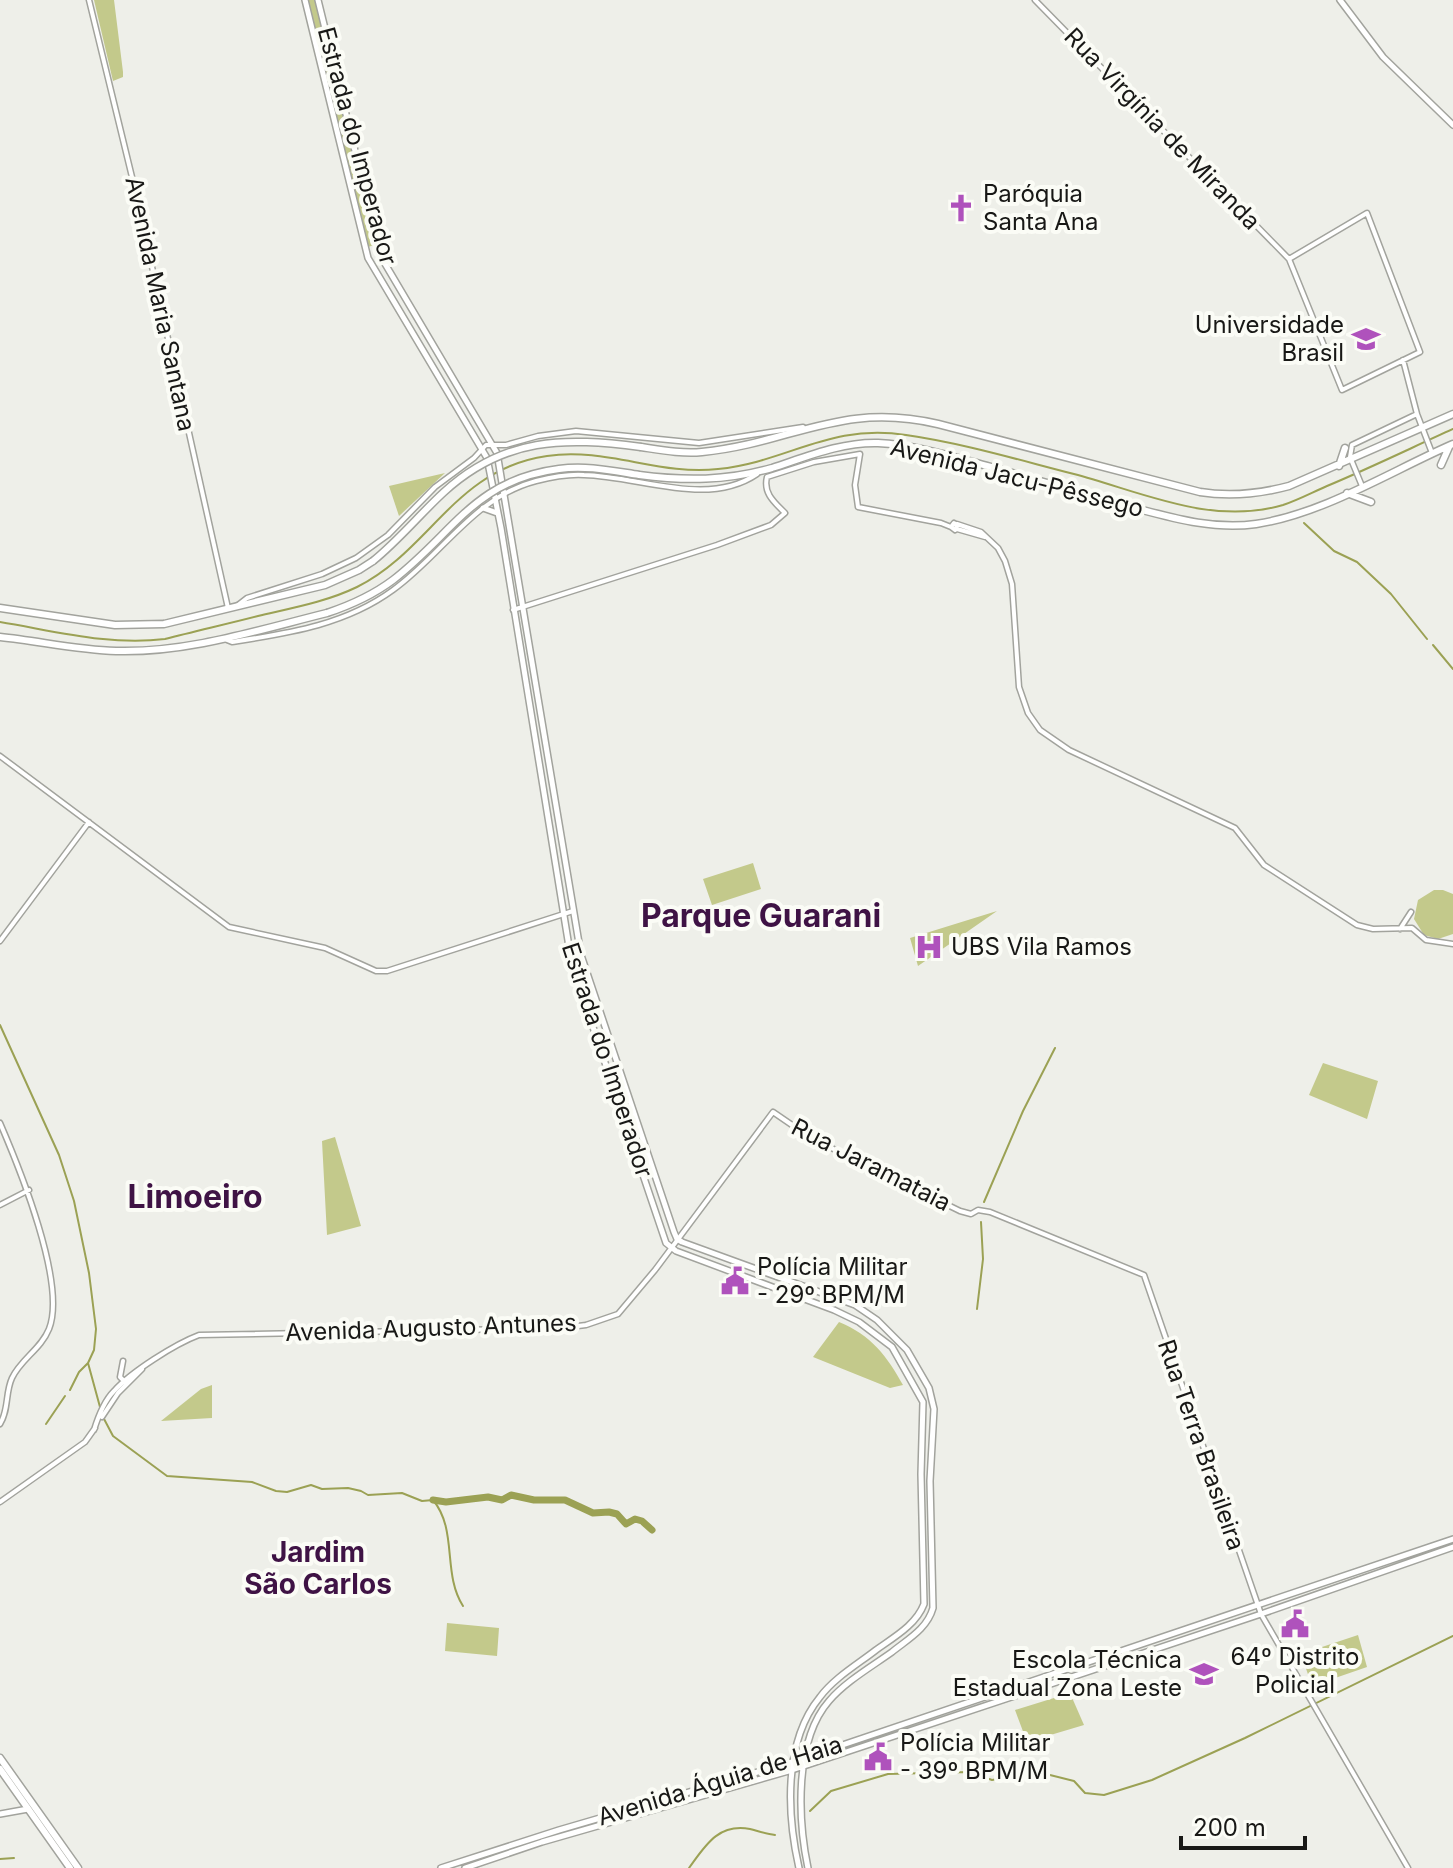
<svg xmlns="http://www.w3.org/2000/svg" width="1453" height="1868" viewBox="0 0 1453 1868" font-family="Inter,sans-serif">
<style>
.green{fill:#c3c98b}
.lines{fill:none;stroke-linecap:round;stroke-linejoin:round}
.stream{stroke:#9ba154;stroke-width:2}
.river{stroke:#9ba154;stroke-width:7}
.tertiary-casing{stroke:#a2a39d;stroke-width:7}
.secondary-casing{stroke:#a2a39d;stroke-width:8}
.primary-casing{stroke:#a2a39d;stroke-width:9}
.trunk-casing{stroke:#a2a39d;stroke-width:9}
.tertiary{stroke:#fff;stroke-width:4}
.secondary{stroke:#fff;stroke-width:5}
.primary{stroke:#fff;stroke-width:6}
.trunk{stroke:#fff;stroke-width:6}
.trunk-bridge-casing{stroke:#a2a39d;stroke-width:9;stroke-linecap:butt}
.trunk-bridge{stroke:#fff;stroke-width:6}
.labels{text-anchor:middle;stroke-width:8;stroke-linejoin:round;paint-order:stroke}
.street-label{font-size:24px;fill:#181816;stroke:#fbfcf6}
.poi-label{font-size:24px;fill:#181816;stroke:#fbfcf6;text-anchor:start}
.quarter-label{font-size:28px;font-weight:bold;fill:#3f1345;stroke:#fbfcf6}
.district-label{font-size:32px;font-weight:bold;fill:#3f1345;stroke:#fbfcf6}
</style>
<rect width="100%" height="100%" fill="#eeefe9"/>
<path class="green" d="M94 0H114L123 72V77L113 81Z
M308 0H315L374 245 368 247Z
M445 473 399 516 389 486Z
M753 863 761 889 712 905 703 879Z
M1434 890H1443L1453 894V934L1438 939 1424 935 1414 919 1418 900Z
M997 911 918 966 910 938Z
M1323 1063 1378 1081 1367 1119 1309 1095Z
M335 1137 361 1226 327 1235 322 1141Z
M839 1322C871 1335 887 1356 903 1385L890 1388 813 1357Z
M212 1385V1418L161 1421 201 1389Z
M447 1623 499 1628 497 1656 445 1651Z
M1358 1635 1367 1667 1312 1686 1301 1654Z
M1070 1693 1084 1725 1027 1742 1015 1710Z"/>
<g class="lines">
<path class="stream" d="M1304 523 1334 551 1357 562 1391 594 1427 639
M0 622C55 631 109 646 165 639 196 631 227 624 258 616 292 608 326 602 357 587 431 550 455 469 547 456 606 447 660 476 718 469 788 462 829 423 906 435 962 443 1019 460 1074 474 1142 492 1211 526 1283 505 1298 500 1313 492 1327 486 1370 468 1411 448 1453 429
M1433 645 1453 669
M0 1025 59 1155 74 1201 89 1273 96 1329 94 1350 88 1363 100 1407
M984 1202 1023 1111 1055 1048
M977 1309 983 1259 981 1222
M70 1390 79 1372 88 1363
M103 1417 113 1436 167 1476 252 1482 276 1491 287 1492 311 1485 322 1489 348 1488 361 1491 368 1495 402 1493 422 1501 433 1500C458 1530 442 1573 463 1606
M46 1424 65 1396
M810 1811 831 1791 888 1774 970 1772 992 1780 1038 1772 1074 1781 1085 1793 1104 1795 1152 1780 1245 1738 1453 1636
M0 1859 14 1858
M689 1868C705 1846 718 1823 750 1829 758 1831 766 1834 775 1835"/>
<path class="river" d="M433 1500 446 1502 488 1497 502 1500 511 1495 534 1500H565L593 1513 609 1512 617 1514 626 1524 635 1519 642 1521 652 1530"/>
<defs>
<path id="tertiary" d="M89 0 132 177 228 608
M1035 0 1289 259 1342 390 1420 352 1367 213 1289 259
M1403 360 1417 414 1432 453
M1362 486 1350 457 1352 445 1417 414
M954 523 957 526 955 530 951 527Z
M957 524 981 532 998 548 1005 561 1012 584 1019 687 1028 713 1040 730 1069 750 1235 828 1264 865 1357 925 1373 929 1412 928 1426 940 1453 944
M957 529 985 537
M238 605 247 598 322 574 356 558 388 535 435 487 474 458 486 445H506L538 436 576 431 699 443 803 427
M513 610 717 545 771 525 785 513C774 502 763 493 767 477L814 462 860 454 855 485 858 507 941 523 951 527
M227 640 232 642C289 633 345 625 393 590 442 555 474 497 536 481 552 477 569 474 584 475 639 476 707 508 757 474
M0 756 229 927 325 948 376 971H387L573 911
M1400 929 1411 912
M0 941 89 822
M0 1123C19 1167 67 1284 49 1329 41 1349 21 1359 12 1378 5 1393 9 1410 0 1424
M0 1205 29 1190
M123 1361 120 1377 124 1381
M102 1417 118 1393 142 1369
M94 1430C98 1417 105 1400 114 1391 131 1372 175 1344 199 1335L562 1328 586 1325 618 1314 655 1270 773 1112 811 1138 960 1211 971 1214 978 1210 990 1212 1144 1275 1261 1614 1408 1868
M0 1502 85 1442 95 1428"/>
<path id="secondary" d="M305 0 368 258 487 458 501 528 572 965 666 1243 676 1251 834 1310 859 1322 892 1347 923 1402 921 1474 924 1604C916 1625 894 1637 876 1650 858 1664 834 1678 820 1697 783 1742 787 1815 799 1868
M318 0 381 257 497 453 581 955 674 1232 677 1239 682 1242 855 1305 877 1320 907 1350 929 1388 934 1409 930 1481 933 1608C927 1629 908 1639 892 1652 871 1667 845 1682 829 1701 794 1741 798 1820 808 1868
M1340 0 1383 57 1453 125
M483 508 497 513
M0 1814 28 1809
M441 1868 559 1830 792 1762 1453 1539
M465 1868 542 1842 792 1770 1261 1614 1453 1547"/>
<path id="primary" d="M0 1758 78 1868
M0 1769 70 1868"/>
<path id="trunk" d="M641 447C661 450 682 454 702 452 792 443 841 401 938 424L1200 492C1231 497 1259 494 1289 486L1453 414
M1441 465 1449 447
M1339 466 1345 448
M639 475C685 481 727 481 772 468 806 457 841 442 878 443 917 445 953 457 991 467 1037 480 1084 494 1131 507 1173 518 1213 530 1256 524 1323 514 1391 471 1453 444
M1347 493 1371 502
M0 608 115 625 164 624 325 585 359 570 373 561
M0 637C39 641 77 650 116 651 188 653 258 630 327 613"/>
</defs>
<use href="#tertiary" class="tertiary-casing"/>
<use href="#secondary" class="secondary-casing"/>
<use href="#primary" class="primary-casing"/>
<use href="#trunk" class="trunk-casing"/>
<use href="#tertiary" class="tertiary"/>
<use href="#secondary" class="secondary"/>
<use href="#primary" class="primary"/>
<use href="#trunk" class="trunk"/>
<defs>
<path id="trunk-bridge" d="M373 561C399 540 420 514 444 492 504 437 565 437 641 447
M327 613C351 605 373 595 393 580 454 533 474 480 559 469 586 465 613 471 639 475"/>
</defs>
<use href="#trunk-bridge" class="trunk-bridge-casing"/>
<use href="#trunk-bridge" class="trunk-bridge"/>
</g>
<defs>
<symbol id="church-bare" viewBox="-9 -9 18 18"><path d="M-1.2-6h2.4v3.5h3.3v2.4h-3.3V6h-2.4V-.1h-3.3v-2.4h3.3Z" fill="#af52bc" stroke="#fbfcf6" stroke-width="2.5" paint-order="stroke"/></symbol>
<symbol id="university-bare" viewBox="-9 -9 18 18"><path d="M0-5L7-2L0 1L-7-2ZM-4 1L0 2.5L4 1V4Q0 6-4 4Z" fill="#af52bc" stroke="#fbfcf6" stroke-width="2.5" paint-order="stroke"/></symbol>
<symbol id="hospital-bare" viewBox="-9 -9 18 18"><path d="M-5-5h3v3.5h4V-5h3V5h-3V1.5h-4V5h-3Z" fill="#af52bc" stroke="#fbfcf6" stroke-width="2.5" paint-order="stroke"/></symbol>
<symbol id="civic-bare" viewBox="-9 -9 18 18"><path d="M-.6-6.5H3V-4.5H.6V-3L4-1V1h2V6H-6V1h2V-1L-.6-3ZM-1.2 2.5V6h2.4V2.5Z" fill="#af52bc" stroke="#fbfcf6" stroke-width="2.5" paint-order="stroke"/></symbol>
</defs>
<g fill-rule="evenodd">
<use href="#church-bare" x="941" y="188" width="40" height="40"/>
<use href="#university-bare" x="1346" y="319" width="40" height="40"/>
<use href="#hospital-bare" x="909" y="927" width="40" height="40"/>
<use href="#civic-bare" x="715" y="1261" width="40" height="40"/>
<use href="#civic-bare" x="1275" y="1604" width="40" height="40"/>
<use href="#university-bare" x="1184" y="1654" width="40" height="40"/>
<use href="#civic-bare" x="858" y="1737" width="40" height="40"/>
</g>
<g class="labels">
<g class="street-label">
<text transform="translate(1162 129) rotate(46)" y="8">Rua Virgínia de Miranda</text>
<text transform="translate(357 146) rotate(75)" y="8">Estrada do Imperador</text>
<text transform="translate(160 304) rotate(78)" y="8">Avenida Maria Santana</text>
<text transform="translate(1017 478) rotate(14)" y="8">Avenida Jacu-Pêssego</text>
<text transform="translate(607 1060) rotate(72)" y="8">Estrada do Imperador</text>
<text transform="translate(871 1165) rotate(27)" y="8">Rua Jaramataia</text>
<text transform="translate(431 1328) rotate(-2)" y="8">Avenida Augusto Antunes</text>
<text transform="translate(1201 1445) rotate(71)" y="8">Rua Terra Brasileira</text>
<text transform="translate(720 1781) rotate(-17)" y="8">Avenida Águia de Haia</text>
</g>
<g class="poi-label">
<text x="983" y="202">Paróquia<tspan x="983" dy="28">Santa Ana</tspan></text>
<text x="1344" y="333" text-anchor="end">Universidade<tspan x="1344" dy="28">Brasil</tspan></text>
<text x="951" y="955">UBS Vila Ramos</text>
<text x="757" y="1275">Polícia Militar<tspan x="757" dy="28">- 29º BPM/M</tspan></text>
<text x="1295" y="1665" text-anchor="middle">64º Distrito<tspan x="1295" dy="28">Policial</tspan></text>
<text x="1182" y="1668" text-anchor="end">Escola Técnica<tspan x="1182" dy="28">Estadual Zona Leste</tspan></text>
<text x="900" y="1751">Polícia Militar<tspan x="900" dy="28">- 39º BPM/M</tspan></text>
</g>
<g class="quarter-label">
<text x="318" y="1562">Jardim<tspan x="318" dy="32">São Carlos</tspan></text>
</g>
<g class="district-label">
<text x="761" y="927">Parque Guarani</text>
<text x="195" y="1208">Limoeiro</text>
</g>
</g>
<path d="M1181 1836v12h124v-12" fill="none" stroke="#181816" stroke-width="4"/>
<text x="1193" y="1836" font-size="24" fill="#181816" stroke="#fbfcf6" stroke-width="6" paint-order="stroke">200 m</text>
</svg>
